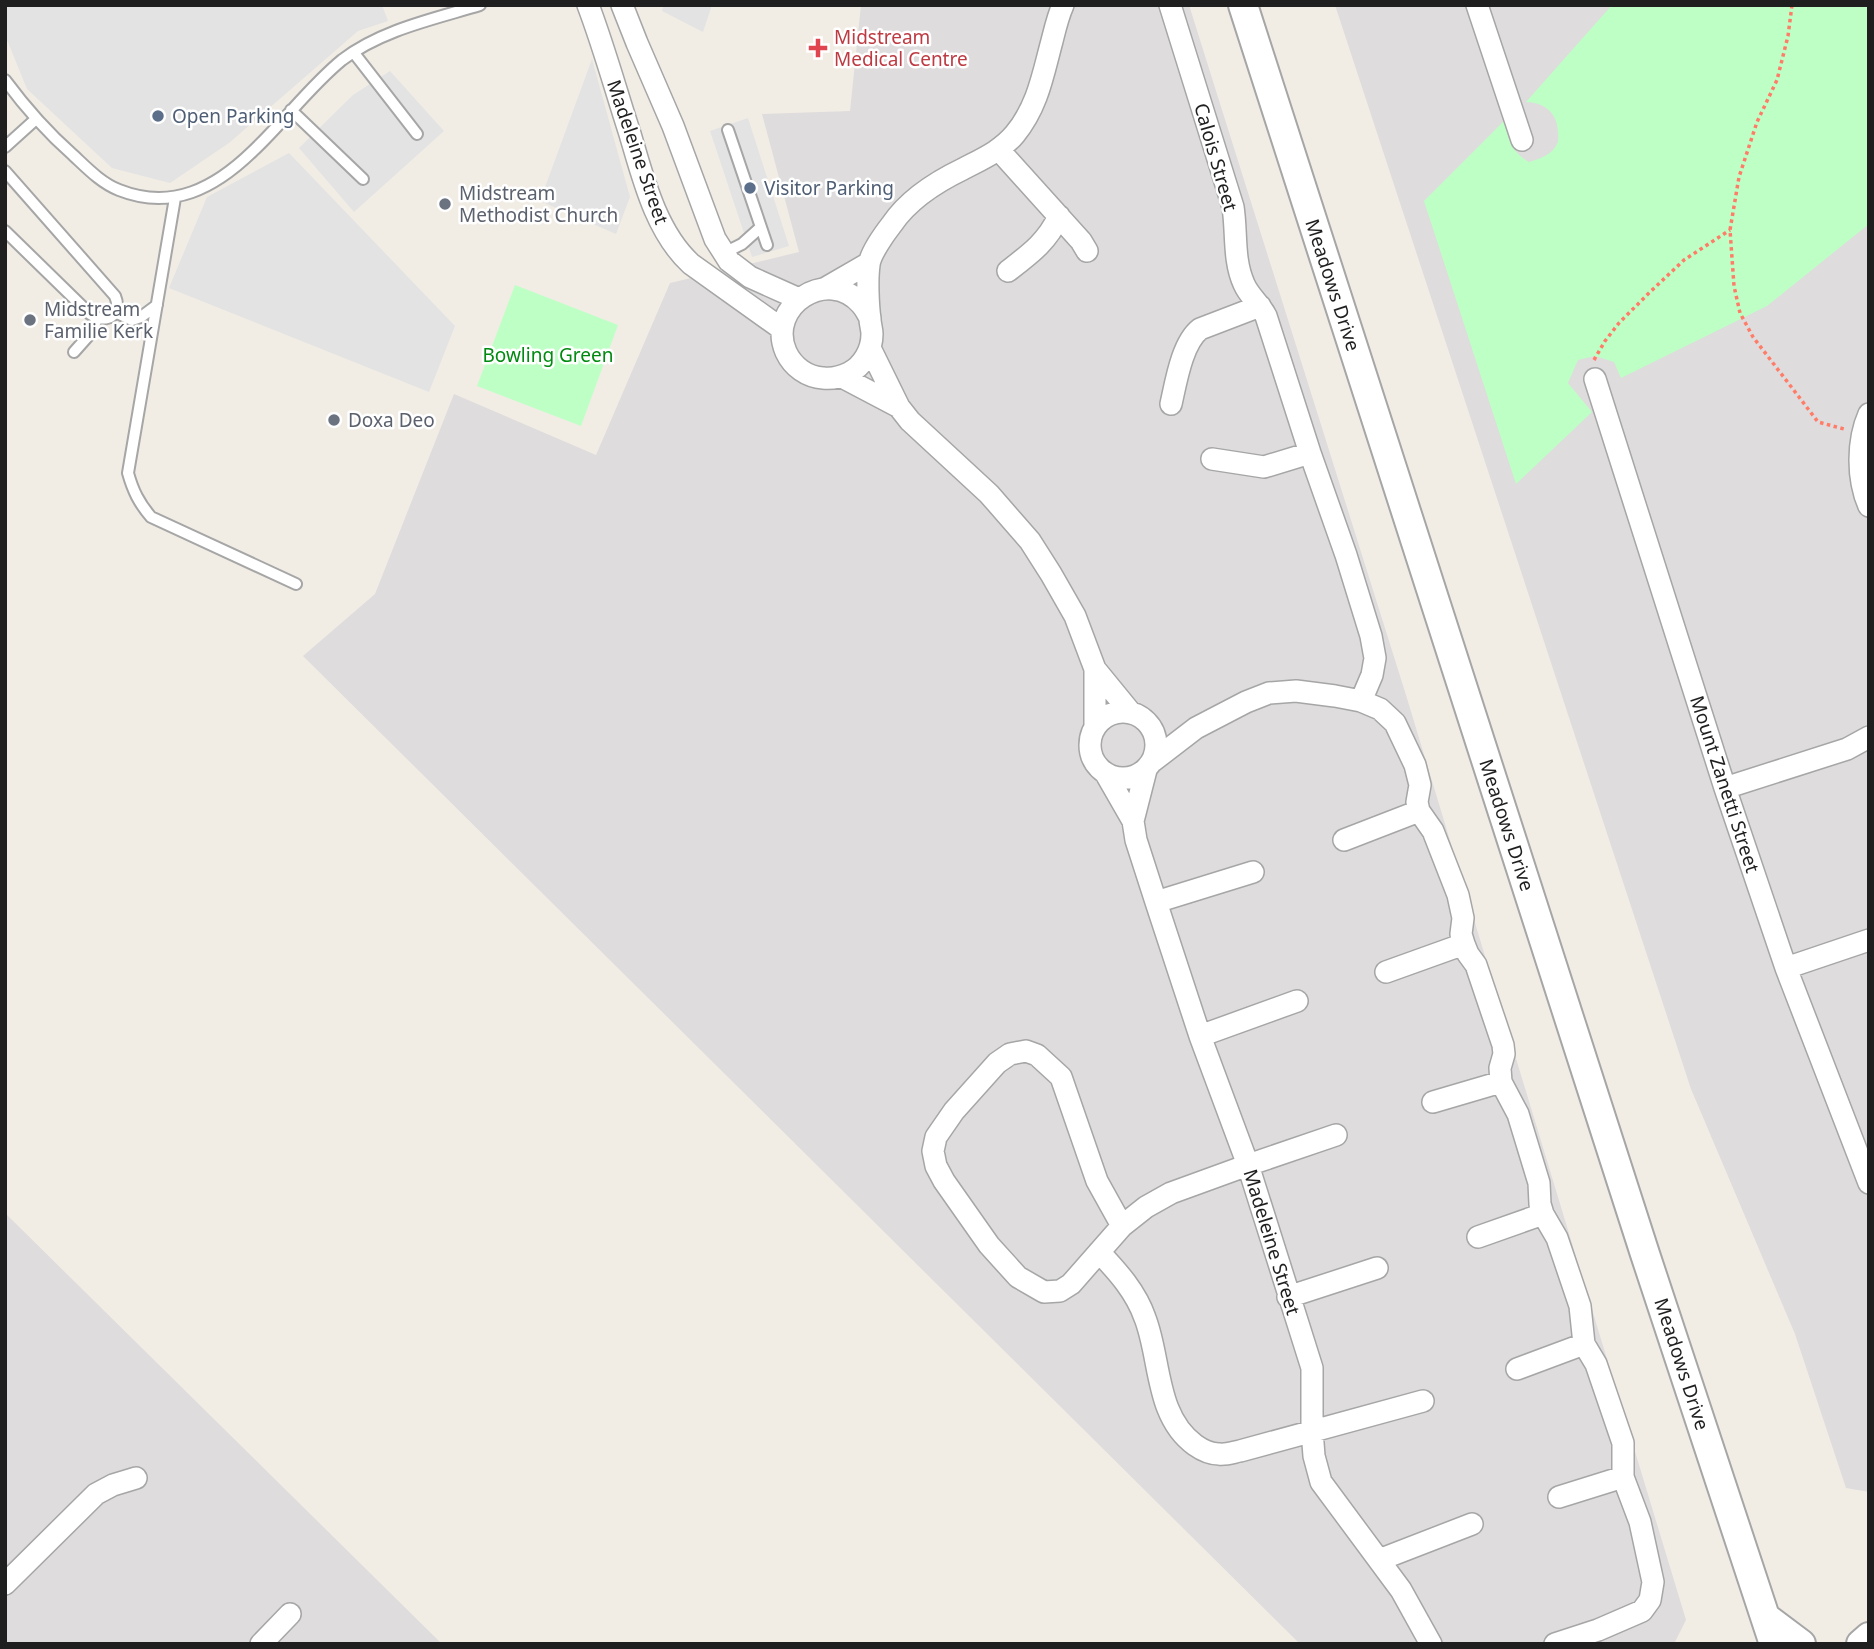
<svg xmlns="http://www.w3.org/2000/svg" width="1874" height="1649" viewBox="0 0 1874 1649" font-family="'Noto Sans',sans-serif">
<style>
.residential{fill:#dedcdc}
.park{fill:#beffc5}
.parking{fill:#e3e3e3}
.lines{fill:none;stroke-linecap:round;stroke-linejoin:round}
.service-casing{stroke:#a6a6a6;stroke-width:14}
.minor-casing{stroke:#a6a6a6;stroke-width:24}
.tertiary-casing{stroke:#a6a6a6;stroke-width:32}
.path{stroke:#ff7c68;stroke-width:3.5;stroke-dasharray:3.5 3.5;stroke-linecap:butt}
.service{stroke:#fff;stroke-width:10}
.minor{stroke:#fff;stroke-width:21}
.tertiary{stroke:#fff;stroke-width:28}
.health-dot{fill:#e0444e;stroke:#fff;stroke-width:2.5}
.service-dot{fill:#5c6f8a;stroke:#fff;stroke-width:2.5}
.worship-dot{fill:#6b7280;stroke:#fff;stroke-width:2.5}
.labels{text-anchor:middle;stroke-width:5;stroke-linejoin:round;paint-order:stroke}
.health-label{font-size:19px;fill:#be3a42;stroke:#fff;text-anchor:start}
.service-label{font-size:19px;fill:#4e5e75;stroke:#fff;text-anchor:start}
.street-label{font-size:19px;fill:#1f1f1f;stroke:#fff}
.worship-label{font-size:19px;fill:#5b616d;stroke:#fff;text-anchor:start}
.park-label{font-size:19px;fill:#008a10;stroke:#fff}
</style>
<rect width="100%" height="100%" fill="#f1ede5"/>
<path class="residential" d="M861 5H1189L1406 695 1686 1620 1674 1644H1300L303 656 375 594 454 394 596 455 670 283 799 252 762 114 850 111Z
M1335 5H1869V1492L1846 1488 1795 1334 1691 1089Z
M5 1213 442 1644H5Z"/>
<path class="park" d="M1612 5H1869V224L1767 306 1621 378 1614 362 1595 356 1578 360 1568 383 1592 412 1516 484 1424 201 1504 121C1509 141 1511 151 1529 162 1539 159 1552 155 1557 144 1559 141 1558 136 1558 133 1558 113 1544 102 1526 102Z
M515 285 618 325 581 426 477 386Z"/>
<path class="parking" d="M5 5H382L388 21 358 31 229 143 170 183 112 168 27 89 5 35Z
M664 5H712L703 32 662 11Z
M592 59 630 197 616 234 540 201Z
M390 71 444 131 354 212 299 148 353 95Z
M748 118 789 246 752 257 710 131Z
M289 153 455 326 429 392 169 288 207 197Z"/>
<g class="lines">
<defs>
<path id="service" d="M354 53 417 134
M5 80C25 107 48 133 73 155 87 168 101 183 119 190 172 211 215 188 253 151 284 122 309 87 342 60 381 30 434 19 480 5
M291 110 363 179
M728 130 767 245
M5 147 36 119
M5 171 115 296C123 315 106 325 90 314L5 231
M175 198 128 473C133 491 139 503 151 517L296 584
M724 253 742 244 761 227
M115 312 132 320 141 317 157 305
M74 352 90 334 97 319"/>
<path id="minor" d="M588 5C604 47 616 91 630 134 643 178 656 232 691 264L782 329
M622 5 637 43 673 126 715 239 729 261 750 277 799 299
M1170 5 1233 207C1237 232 1233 260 1244 284 1249 296 1260 304 1266 316L1310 453 1346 555 1371 636 1375 658 1372 675 1361 701
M1477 5 1522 140
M999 150 1081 241 1087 251
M1008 271C1030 254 1047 242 1059 216
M824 289 869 263
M870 318C867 313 865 308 861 304 828 266 766 306 786 352 793 367 807 377 823 378 832 379 841 377 849 373 863 366 872 350 872 334 872 329 870 324 870 319 868 305 867 279 869 265 870 254 885 233 892 224 909 199 936 182 963 169 982 159 1001 151 1015 134 1038 106 1043 74 1052 41 1055 29 1058 16 1063 5
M870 348 899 407 910 421 989 494 1030 541 1051 574 1075 616 1095 669 1131 713
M842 377 899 407
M1595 379 1725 788 1786 968 1869 1183
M1171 404C1176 382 1182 343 1200 329L1260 306
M1869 414C1857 441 1857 479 1869 506
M1212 459 1264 467 1310 453
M1090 745a33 33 0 1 1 66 0a33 33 0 1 1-66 0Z
M1095 727V669
M1153 761 1196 728 1246 702 1269 693 1296 691 1335 696 1361 701 1380 709 1395 723 1415 765 1420 785 1417 802 1419 811 1433 831 1458 895 1463 918 1461 934 1464 944 1468 954 1476 965 1503 1045 1504 1054 1500 1068 1501 1082 1518 1114 1539 1183 1540 1204 1543 1214 1557 1238 1580 1306 1584 1344 1596 1364 1623 1443V1477L1640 1522 1653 1582 1650 1600 1642 1611 1598 1630 1555 1644
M1106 774 1133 821 1136 840 1156 902 1200 1036 1248 1165 1312 1368V1430L1314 1456 1321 1482 1401 1590 1431 1644
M1725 788 1847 749 1869 737
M1133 821 1146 770
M1344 840 1419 811
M1156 902 1253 872
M1786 968 1869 940
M1386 972 1464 944
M1200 1036 1297 1001
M1433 1102 1501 1082
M1122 1226 1097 1181 1061 1077 1037 1055 1026 1051 1010 1054 997 1063 954 1111 936 1137 933 1151 936 1166 944 1181 989 1245 1018 1277 1044 1292 1060 1291 1071 1284 1122 1226 1146 1207 1171 1193 1248 1165 1336 1135
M1478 1237 1543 1214
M1099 1252C1118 1272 1136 1292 1145 1318 1161 1359 1155 1416 1195 1445 1202 1450 1209 1454 1219 1454 1226 1455 1234 1452 1240 1451L1423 1401
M1288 1297 1377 1268
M1517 1369 1584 1344
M1559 1497 1623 1477
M1379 1560 1472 1524
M5 1584 96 1494 113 1485 136 1478
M261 1644 290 1614"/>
<path id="tertiary" d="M1243 5 1645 1254 1774 1644
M1765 1617 1801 1644
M1861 1644 1869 1637"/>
</defs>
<use href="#service" class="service-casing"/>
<use href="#minor" class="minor-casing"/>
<use href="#tertiary" class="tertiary-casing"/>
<path class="path" d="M1792 5 1788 36 1777 80 1757 122 1739 177 1730 230 1734 286 1740 313 1753 337 1799 397 1818 422 1844 429
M1594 360 1605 341 1619 323 1650 292 1684 260 1730 230"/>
<use href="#service" class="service"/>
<use href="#minor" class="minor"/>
<use href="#tertiary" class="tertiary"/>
</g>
<path class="health-dot" d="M814.5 37.5h7v7h7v7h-7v7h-7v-7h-7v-7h7z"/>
<g class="service-dot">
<circle cx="158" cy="116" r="7"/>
<circle cx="750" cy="188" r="7"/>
</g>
<g class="worship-dot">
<circle cx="445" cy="204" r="7"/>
<circle cx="30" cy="320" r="7"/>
<circle cx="334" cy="420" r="7"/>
</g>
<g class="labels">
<g class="health-label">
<text x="834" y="44">Midstream<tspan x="834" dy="22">Medical Centre</tspan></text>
</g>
<g class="service-label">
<text x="172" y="123">Open Parking</text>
<text x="764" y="195">Visitor Parking</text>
</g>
<g class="street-label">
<text transform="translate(638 152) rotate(71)" y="7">Madeleine Street</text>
<text transform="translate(1216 157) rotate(74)" y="7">Calois Street</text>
<text transform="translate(1333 285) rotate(72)" y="7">Meadows Drive</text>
<text transform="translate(1725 784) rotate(72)" y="7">Mount Zanetti Street</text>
<text transform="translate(1507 825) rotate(72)" y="7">Meadows Drive</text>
<text transform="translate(1272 1242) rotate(73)" y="7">Madeleine Street</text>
<text transform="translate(1682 1364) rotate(72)" y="7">Meadows Drive</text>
</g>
<g class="worship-label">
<text x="459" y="200">Midstream<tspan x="459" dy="22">Methodist Church</tspan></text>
<text x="44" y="316">Midstream<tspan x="44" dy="22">Familie Kerk</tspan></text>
<text x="348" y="427">Doxa Deo</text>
</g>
<g class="park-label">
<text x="548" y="362">Bowling Green</text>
</g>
</g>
<rect width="1874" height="1649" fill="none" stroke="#1f1f1f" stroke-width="14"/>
</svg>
